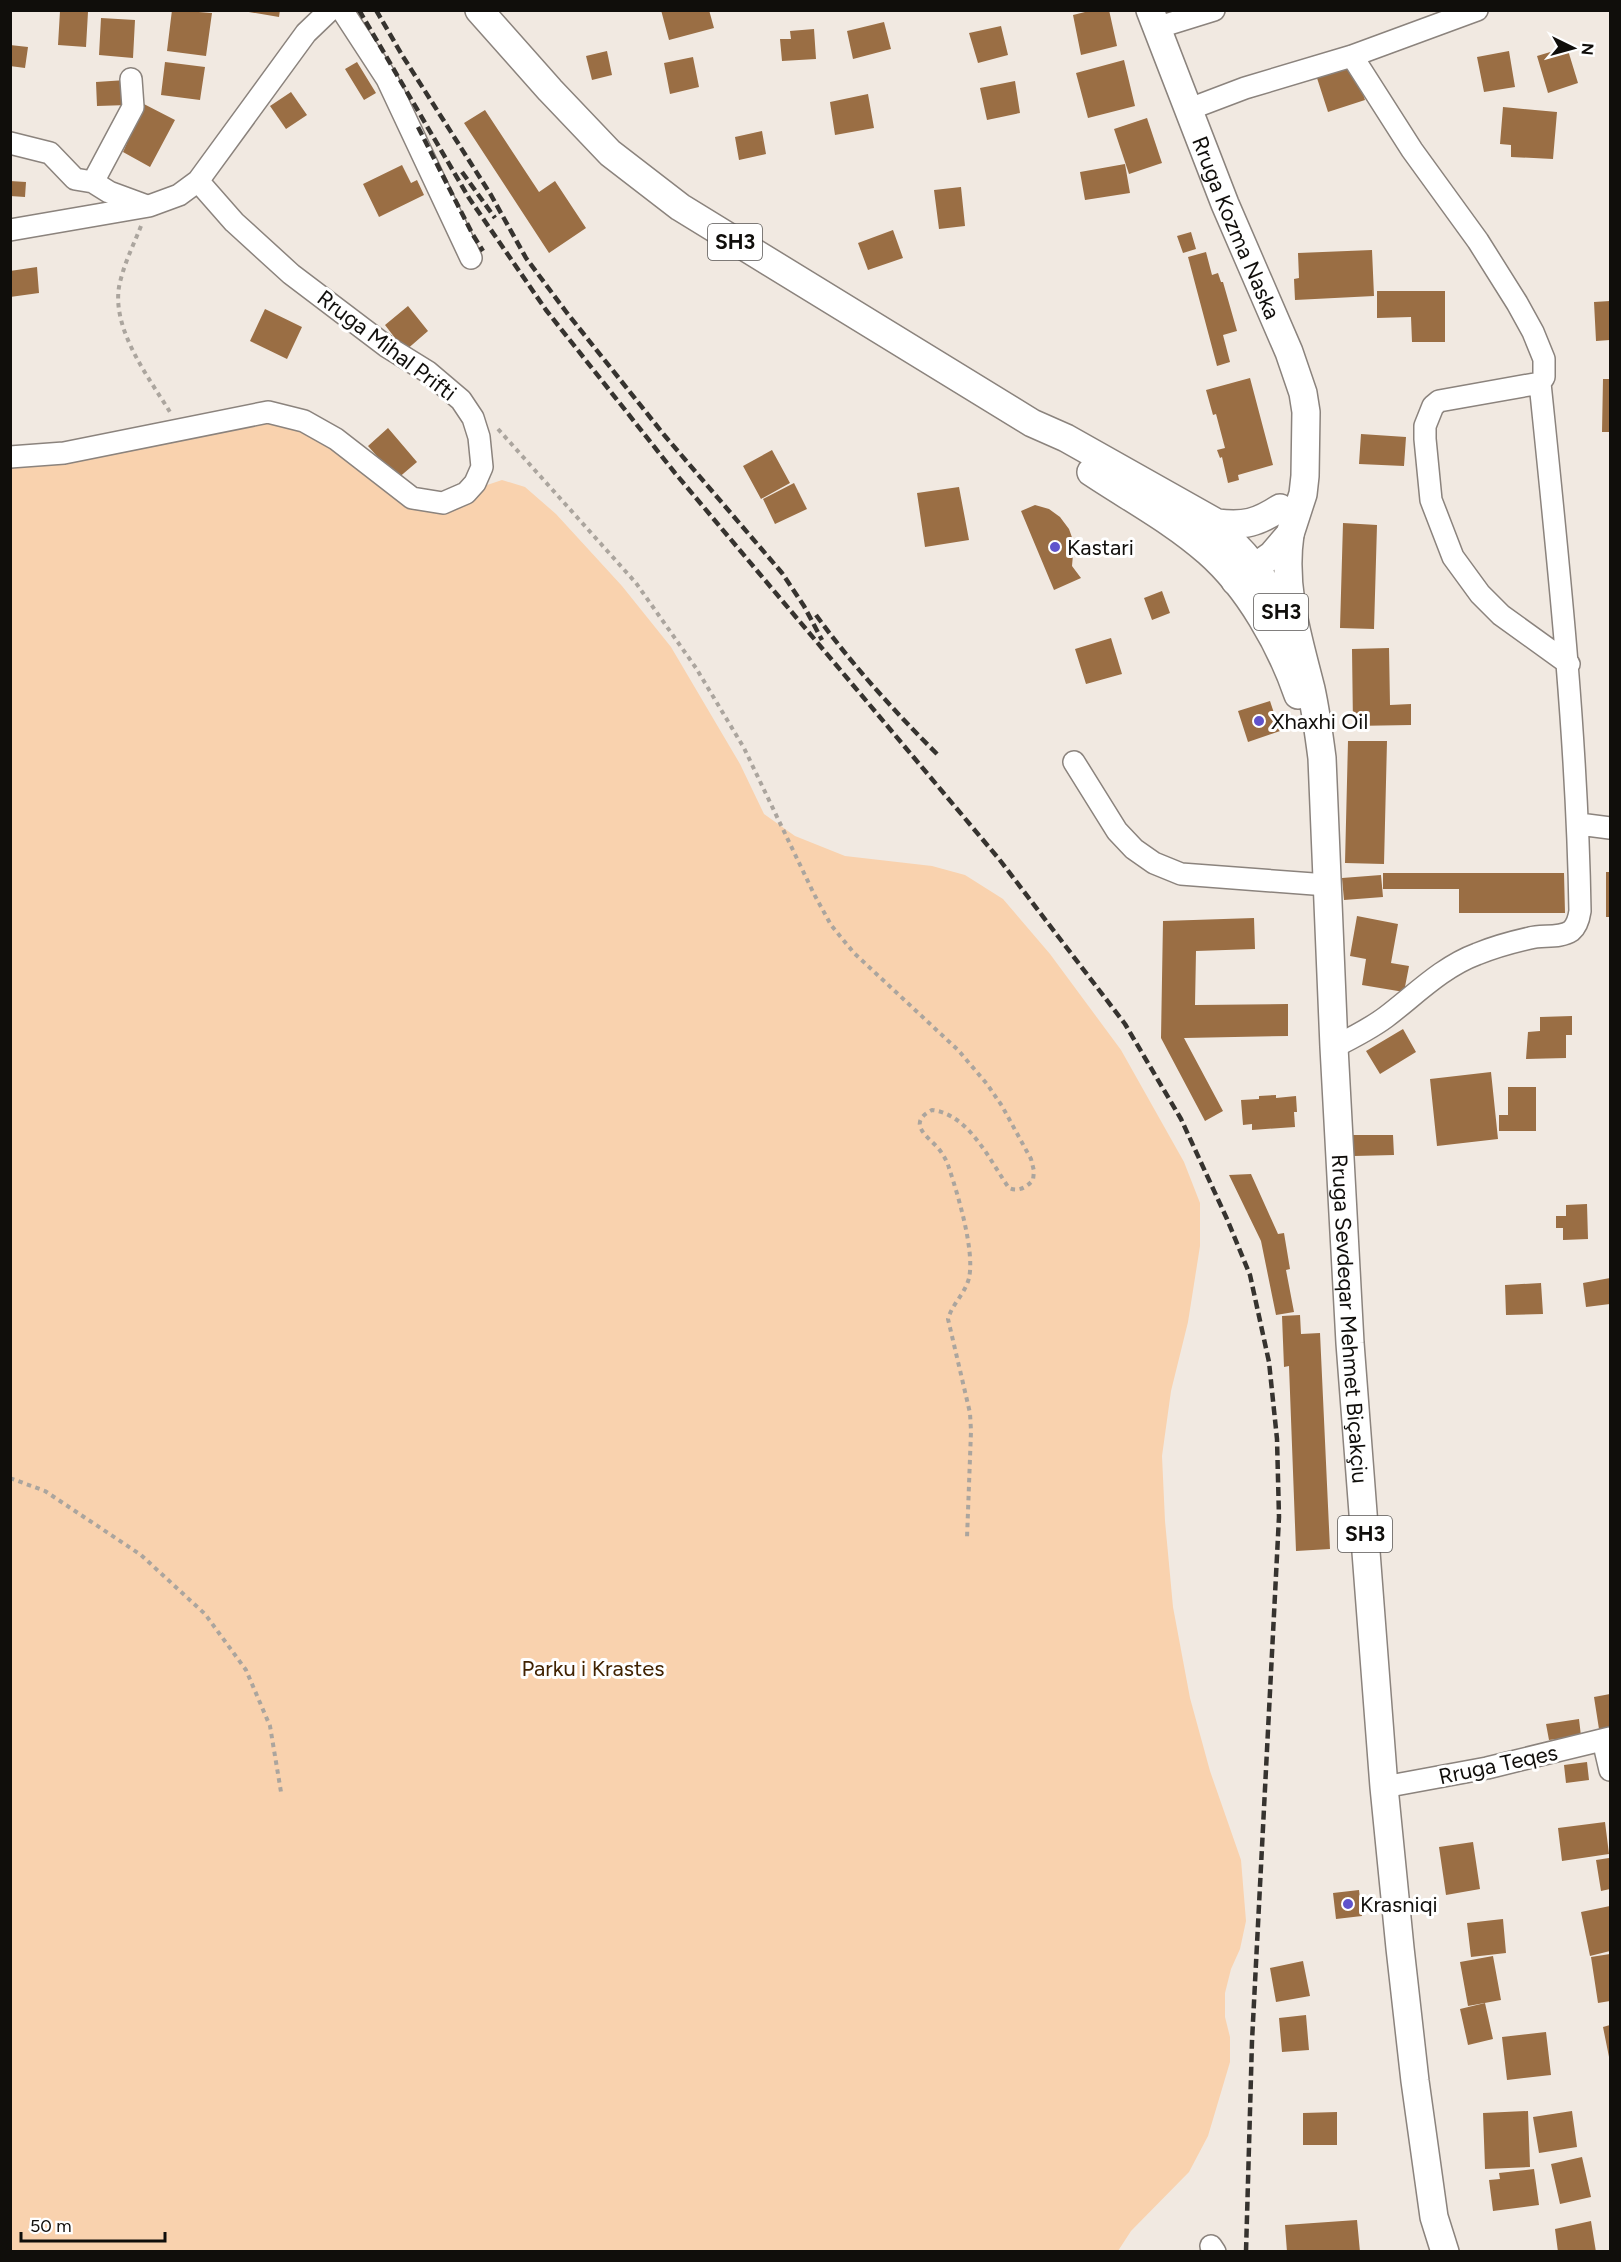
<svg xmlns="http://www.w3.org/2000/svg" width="1621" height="2262" viewBox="0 0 1621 2262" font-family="Figtree,sans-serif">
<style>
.green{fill:#f9d2ae}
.building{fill:#9a6e44}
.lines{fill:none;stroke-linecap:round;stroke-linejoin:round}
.minor-casing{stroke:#8b837d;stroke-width:24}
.major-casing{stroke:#8b837d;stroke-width:30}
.path{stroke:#aba59e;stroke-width:4;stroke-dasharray:4.5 4.5;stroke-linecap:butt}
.minor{stroke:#fff;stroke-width:21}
.major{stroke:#fff;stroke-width:27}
.rail{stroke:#36332f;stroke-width:4.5;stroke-dasharray:9 4.5;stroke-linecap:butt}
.poi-dot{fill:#6053cc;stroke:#fff;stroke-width:2}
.labels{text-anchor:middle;stroke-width:6;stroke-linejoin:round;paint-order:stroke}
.shield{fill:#fff;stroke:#585654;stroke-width:1.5}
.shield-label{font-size:21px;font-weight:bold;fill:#100e0b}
.street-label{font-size:22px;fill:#100e0b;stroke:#fff}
.poi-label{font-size:22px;fill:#100e0b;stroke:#fff;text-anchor:start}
.park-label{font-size:22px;fill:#412200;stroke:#fff}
</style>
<rect width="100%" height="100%" fill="#f1e9e1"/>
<path class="green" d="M241 420 303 425 400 501 426 512 453 504 484 486 502 480 525 487 556 514 622 586 671 647 740 764 764 814 795 836 845 856 932 866 965 875 1003 899 1050 954 1121 1050 1184 1162 1200 1203V1246L1188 1322 1171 1391 1162 1456 1165 1521 1173 1607 1190 1698 1210 1771 1241 1860 1246 1921 1240 1949 1231 1969 1225 1993V2017L1230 2037V2062L1208 2136 1189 2172 1131 2231 1118 2251H11L10 459Z"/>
<path class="building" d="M172 10 212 13 206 56 167 51Z
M237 10H280L279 17Z
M661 10H709L714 28 669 40Z
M1093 10H1109L1117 46 1081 55 1073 15Z
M60 11 88 12 86 47 58 45Z
M101 18 135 20 133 58 99 55Z
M884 22 891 49 853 59 847 31Z
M1001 26 1008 55 978 63 969 33Z
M814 29 816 59 782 61 780 39H791L790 31Z
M10 45 28 47 25 68 10 66Z
M1567 47 1578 83 1548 93 1537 56Z
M607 51 612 75 592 80 586 56Z
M1509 51 1515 87 1484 92 1477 57Z
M693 57 699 87 670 94 664 63Z
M1124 60 1135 106 1088 118 1076 73Z
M165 62 205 67 200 100 161 95Z
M357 62 376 93 364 100 345 69Z
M1354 66 1365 100 1328 112 1317 78Z
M126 80 128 105 97 106 96 82Z
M1015 81 1020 113 987 120 980 88Z
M291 92 307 115 286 129 270 106Z
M868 94 874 128 835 135 830 102Z
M140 102 175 120 150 167 123 152 127 143 120 140Z
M1503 107 1557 112 1553 159 1511 157V145L1500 144Z
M485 110 539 192 555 181 586 228 549 253 464 123Z
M1147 118 1162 163 1129 174 1114 129Z
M762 131 766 154 739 160 735 137Z
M1125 164 1130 193 1085 200 1080 172Z
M402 165 411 183 417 180 424 195 379 217 363 184Z
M10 181 26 182 25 197 10 196Z
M961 187 965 226 939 229 934 190Z
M893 230 903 258 868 270 858 243Z
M1191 232 1196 249 1183 253 1177 236Z
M1372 250 1374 296 1295 300 1294 279 1299 278 1298 253Z
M1206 252 1212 275 1218 273 1221 282H1223L1237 331 1223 335 1230 362 1217 366 1188 257Z
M37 267 39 293 10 297V271Z
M1377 291H1445V342H1412L1411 317 1377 318Z
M1610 301V340L1596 341 1594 302Z
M408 306 428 331 405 351 385 325Z
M265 309 302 327 287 359 250 341Z
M1250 378 1273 465 1238 475 1239 480 1228 483 1222 457 1220 458 1217 450 1225 448 1216 414 1213 415 1206 390Z
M1603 379H1610V432H1602Z
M388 428 417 462 397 479 368 446Z
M1361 434 1406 437 1404 466 1359 464Z
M772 450 790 483 761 499 743 466Z
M794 483 807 509 775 524 763 499Z
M959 487 969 540 925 547 917 493Z
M1035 505 1049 509 1060 517 1069 529 1074 543 1072 566 1081 578 1054 590 1021 511Z
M1343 523 1377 525 1374 629 1340 628Z
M1162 591 1170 613 1152 620 1144 598Z
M1111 638 1122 674 1086 684 1075 649Z
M1389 648 1390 705 1411 704V725L1353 726 1352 649Z
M1270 701 1280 731 1248 742 1238 711Z
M1348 741H1387L1384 864 1345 863Z
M1606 872H1610V917H1606Z
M1383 873H1564L1565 913H1459V889H1383Z
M1381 875 1383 897 1344 900 1342 878Z
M1357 916 1398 924 1391 963 1409 966 1404 992 1362 985 1366 959 1350 956Z
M1254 918 1255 949 1196 951 1195 1005 1288 1004V1036L1184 1038 1223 1111 1205 1121 1161 1038 1163 921Z
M1572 1016V1035H1566V1058L1526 1059 1528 1032 1540 1031V1017Z
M1403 1029 1416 1052 1380 1074 1366 1051Z
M1491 1072 1498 1139 1437 1146 1430 1079Z
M1508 1087H1536V1131H1499V1115H1508Z
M1276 1095V1098L1296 1096 1297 1112H1294L1295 1127 1252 1130V1124L1243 1125 1241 1100 1259 1099V1096Z
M1353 1135H1393L1394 1155 1354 1156Z
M1251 1174 1278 1234 1284 1233 1290 1269 1286 1270 1294 1312 1276 1315 1261 1241 1229 1175Z
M1587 1204 1588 1239 1563 1240V1228H1556V1216H1566V1205Z
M1610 1278V1304L1586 1307 1583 1283Z
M1541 1283 1543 1314 1506 1315 1505 1285Z
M1300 1315 1301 1334 1320 1333 1330 1549 1296 1551 1289 1366 1284 1367 1282 1316Z
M1610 1694V1727L1599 1729 1594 1697Z
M1579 1719 1581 1736 1549 1740 1546 1724Z
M1587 1762 1589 1780 1566 1783 1564 1765Z
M1605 1822 1609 1854 1562 1861 1558 1828Z
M1473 1842 1480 1889 1446 1895 1439 1847Z
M1609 1858 1610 1889 1601 1891 1596 1860Z
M1359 1890 1362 1916 1336 1919 1333 1893Z
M1610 1906V1951L1590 1956 1581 1912Z
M1503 1919 1506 1953 1471 1957 1467 1923Z
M1610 1954V2001L1598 2003 1591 1957Z
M1493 1956 1501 2000 1468 2006 1460 1962Z
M1303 1961 1310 1996 1276 2002 1270 1968Z
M1485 2003 1493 2039 1468 2045 1460 2009Z
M1306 2015 1309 2050 1282 2052 1279 2018Z
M1610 2025V2057H1609L1603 2027Z
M1546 2032 1551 2075 1507 2080 1502 2037Z
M1528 2111 1530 2167 1485 2169 1483 2113Z
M1572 2111 1577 2147 1539 2153 1533 2117Z
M1337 2112V2145H1303V2113Z
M1582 2157 1591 2197 1560 2204 1551 2164Z
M1534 2169 1539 2205 1493 2211 1489 2180 1500 2179 1499 2173Z
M1357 2220 1360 2252H1287L1285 2225Z
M1591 2221 1596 2252H1558L1555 2229Z"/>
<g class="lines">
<defs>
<path id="minor" d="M342 10 387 79 471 258
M1156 28 1214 10
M1352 56 1412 150 1478 241 1517 303 1533 332 1544 359V377L1540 383 1439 401 1433 406 1425 426V439L1431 500 1453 557 1480 594 1501 615 1569 664
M1187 110 1245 88 1352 56 1477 10
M10 143 50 153 75 179 93 182 109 192 147 206
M93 182 133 107 131 79
M10 230 149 206 179 195 198 181 306 33 330 10
M10 457 64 453 268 412 304 421 336 439 412 498 443 503 466 493 475 483 482 467 479 437 473 418 461 400 428 372 386 346 291 274 234 222 198 181
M1074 762 1117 831 1134 849 1154 863 1181 874 1327 885
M1579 824 1610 828
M1334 1047C1352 1038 1370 1029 1386 1017 1415 995 1442 967 1477 954 1494 947 1512 942 1530 938 1542 935 1561 938 1571 931 1577 926 1579 918 1580 911 1577 734 1558 559 1540 383
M1603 1740 1610 1770
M1384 1787 1487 1768 1610 1738
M1211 2246 1215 2252"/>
<g id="major">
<path d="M479 10 550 90 610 153 680 207 1032 423 1066 438 1217 523C1245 526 1257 523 1280 508"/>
<path id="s1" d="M1150 10 1225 204 1289 352 1303 393 1306 412 1305 476 1303 494 1290 534 1272 555 1235 581"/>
<path d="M1091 472C1130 498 1173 521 1208 552 1248 587 1281 645 1298 695"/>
<path d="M1208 520C1246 551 1265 577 1286 621"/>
<path id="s2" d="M1290 534C1282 589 1298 637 1311 689 1316 712 1319 735 1322 758L1334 1047 1350 1343 1384 1787 1400 1948 1415 2081 1434 2217 1445 2252"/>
</g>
</defs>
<use href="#minor" class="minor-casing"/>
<use href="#major" class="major-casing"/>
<path class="path" d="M141 226C133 246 123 266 119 287 112 330 149 378 170 412
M498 429 636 583 696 668 744 748 814 894 831 925 854 953 958 1050 987 1084 1002 1106 1031 1159 1034 1171 1033 1180C1026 1188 1018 1192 1009 1188 990 1161 969 1114 932 1110 907 1123 926 1135 938 1148 943 1154 947 1161 949 1168 958 1195 975 1251 969 1278 965 1294 952 1304 948 1319L970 1413 971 1431 967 1538
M10 1478 45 1491 141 1555 205 1614 246 1670 270 1726 281 1792"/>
<use href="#minor" class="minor"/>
<use href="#major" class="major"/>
<path class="rail" d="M359 10 469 198 546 310 675 473 999 859 1125 1024 1181 1119 1227 1219 1250 1275 1269 1362 1277 1439 1279 1517 1252 2041 1246 2252
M376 10 402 55 491 195 526 258 567 313 665 436 782 573 804 606 822 640
M418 127 473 235 483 251
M462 172 495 218
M816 615C853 666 895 712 940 757"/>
</g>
<g class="poi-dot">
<circle cx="1055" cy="547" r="6"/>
<circle cx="1259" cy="721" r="6"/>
<circle cx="1348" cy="1904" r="6"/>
</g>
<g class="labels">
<g class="shield">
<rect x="708" y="224" width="54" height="36" rx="4.5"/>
<rect x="1254" y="594" width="54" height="36" rx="4.5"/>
<rect x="1338" y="1516" width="54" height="36" rx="4.5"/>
</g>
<g class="shield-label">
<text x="735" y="249">SH3</text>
<text x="1281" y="619">SH3</text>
<text x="1365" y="1541">SH3</text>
</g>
<g class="street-label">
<text dy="8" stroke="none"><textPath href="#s1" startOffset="234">Rruga Kozma Naska</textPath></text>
<text transform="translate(387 345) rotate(37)" y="8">Rruga Mihal Prifti</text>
<text dy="8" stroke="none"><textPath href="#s2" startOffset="789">Rruga Sevdeqar Mehmet Biçakçiu</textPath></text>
<text transform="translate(1498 1764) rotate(-12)" y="8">Rruga Teqes</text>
</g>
<g class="poi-label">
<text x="1067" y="555">Kastari</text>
<text x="1271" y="729">Xhaxhi Oil</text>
<text x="1360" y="1912">Krasniqi</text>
</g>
<g class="park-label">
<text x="593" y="1676">Parku i Krastes</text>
</g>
</g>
<rect width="1621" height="2262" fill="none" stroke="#100e0b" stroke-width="24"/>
<g transform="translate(1573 48) rotate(95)" stroke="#ffffff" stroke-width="4.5" paint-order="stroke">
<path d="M0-4.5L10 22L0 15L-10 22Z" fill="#100e0b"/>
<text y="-9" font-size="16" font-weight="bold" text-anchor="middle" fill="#100e0b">N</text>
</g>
<path d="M21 2232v9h144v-9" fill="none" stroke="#100e0b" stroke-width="3"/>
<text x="30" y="2232" font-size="18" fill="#100e0b" stroke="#ffffff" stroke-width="4.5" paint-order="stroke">50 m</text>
</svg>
